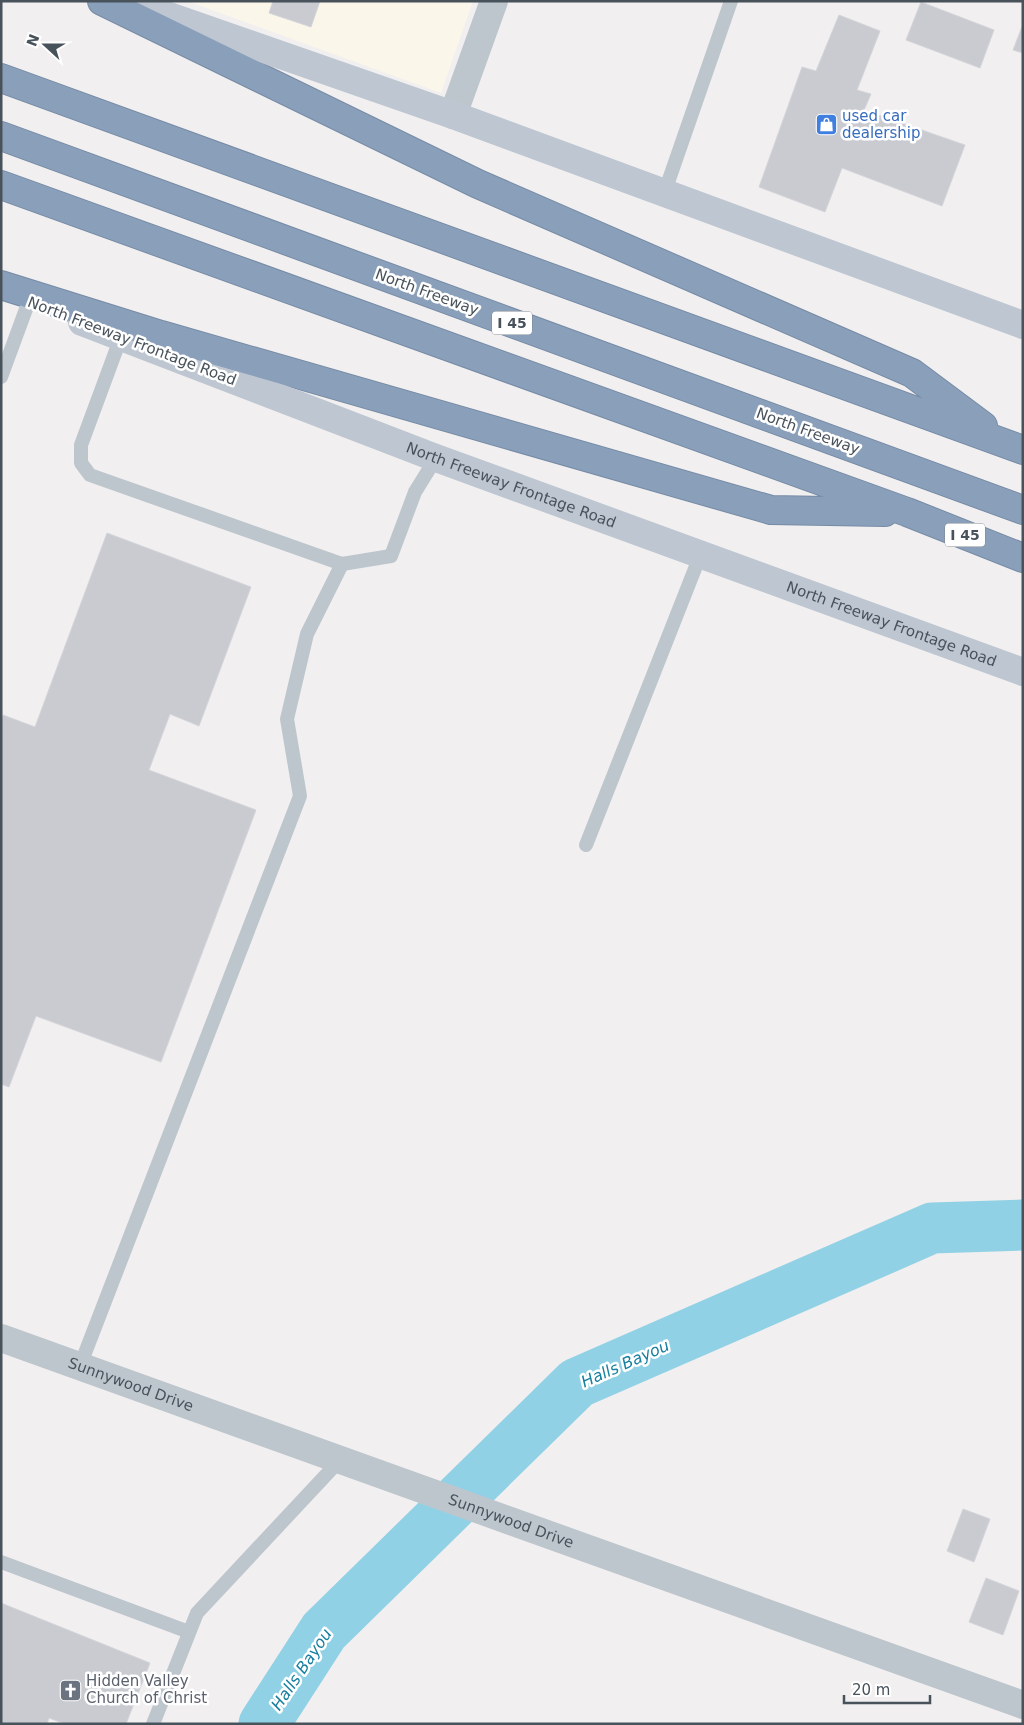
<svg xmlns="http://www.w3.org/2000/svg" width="1024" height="1725" viewBox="0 0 1024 1725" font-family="'DejaVu Sans',sans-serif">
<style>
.commercial{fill:#fbf6ea}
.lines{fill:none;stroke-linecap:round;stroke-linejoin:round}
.river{stroke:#91d1e6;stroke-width:51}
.building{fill:#c9cbd1;stroke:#d4d5da}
.motorway-casing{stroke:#768ba6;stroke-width:30}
.service{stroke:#bec6cd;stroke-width:14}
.minor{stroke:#bec6cd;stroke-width:28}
.secondary{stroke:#bec7d1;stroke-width:28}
.motorway{stroke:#8aa0ba;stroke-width:28}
.labels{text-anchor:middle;stroke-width:5;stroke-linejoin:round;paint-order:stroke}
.shield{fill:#fff;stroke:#7f868c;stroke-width:1}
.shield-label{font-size:14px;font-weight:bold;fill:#48525b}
.shop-label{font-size:15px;fill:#366cbe;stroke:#fff;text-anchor:start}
.street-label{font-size:15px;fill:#48525b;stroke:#fff}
.worship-label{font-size:15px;fill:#5b616d;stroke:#fff;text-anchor:start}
.water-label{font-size:16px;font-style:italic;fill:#177fa0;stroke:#fff}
</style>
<rect width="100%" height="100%" fill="#f1efef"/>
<path class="commercial" d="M187 1H473L441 93Z"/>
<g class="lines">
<path class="river" d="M264 1724 324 1631 577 1383 932 1228 1023 1225"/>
</g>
<path class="building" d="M273 1H320L311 27 269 13Z
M921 2 994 30 980 68 906 40Z
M839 15 880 31 857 90 871 94 864 110 965 145 942 206 842 168 825 212 759 187 802 67 816 71Z
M1023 24V53L1013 50Z
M107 533 251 587 199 726 170 714 149 770 256 810 161 1062 36 1016 9 1087 1 1084V719L3 715 35 727Z
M963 1509 990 1519 974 1562 947 1551Z
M986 1578 1019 1591 1003 1635 969 1622Z
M1 1603 150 1663 126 1724H65L49 1718 47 1724H1Z"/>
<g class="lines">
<defs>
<path id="motorway" d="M102 1 478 184 912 373 983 426
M1 78 1023 450
M1 136 1023 510
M1 185 907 512 1023 558
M1 285 161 335 771 510 885 512"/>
</defs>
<use href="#motorway" class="motorway-casing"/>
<path class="service" d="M664 194 731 1
M121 337 81 445V463L90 475 342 564
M1 377 29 301
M586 845 700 556
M80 1366 300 796 287 719 307 634 342 564 391 556 415 492 436 458
M1 1562 189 1632
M153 1724 197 1613 340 1460"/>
<g class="minor">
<path d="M453 115 494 1"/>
<path id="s1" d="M1 1338 1023 1705"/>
</g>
<g class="secondary">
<path d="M126 1 453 115 1023 325"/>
<path id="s2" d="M82 322 436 458 1023 672"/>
</g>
<use href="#motorway" class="motorway"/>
</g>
<defs>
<symbol id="shop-square" viewBox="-11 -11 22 22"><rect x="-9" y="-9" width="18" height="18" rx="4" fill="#3f7fe0" stroke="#fff"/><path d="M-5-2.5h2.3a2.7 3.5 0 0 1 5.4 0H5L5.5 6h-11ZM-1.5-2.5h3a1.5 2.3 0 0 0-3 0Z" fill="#fff"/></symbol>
<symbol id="church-square" viewBox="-11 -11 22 22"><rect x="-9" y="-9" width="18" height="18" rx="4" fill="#6b7280" stroke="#fff"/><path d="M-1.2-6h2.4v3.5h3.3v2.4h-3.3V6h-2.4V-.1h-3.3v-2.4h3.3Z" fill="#fff"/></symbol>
</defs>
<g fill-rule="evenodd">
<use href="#shop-square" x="814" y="112" width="25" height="25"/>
<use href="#church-square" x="58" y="1678" width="25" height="25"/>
</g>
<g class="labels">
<g class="shield">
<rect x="492" y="311.5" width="40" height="23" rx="4"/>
<rect x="945" y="523.5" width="40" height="23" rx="4"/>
</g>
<g class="shield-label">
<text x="512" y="328">I 45</text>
<text x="965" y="540">I 45</text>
</g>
<g class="shop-label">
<text x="842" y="121">used car<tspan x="842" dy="17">dealership</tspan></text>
</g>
<g class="street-label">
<text transform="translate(427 292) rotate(20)" y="5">North Freeway</text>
<text transform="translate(132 341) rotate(21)" y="5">North Freeway Frontage Road</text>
<text transform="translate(808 431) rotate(20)" y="5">North Freeway</text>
<text dy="5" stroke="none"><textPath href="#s2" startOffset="459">North Freeway Frontage Road</textPath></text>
<text dy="5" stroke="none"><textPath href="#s2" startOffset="864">North Freeway Frontage Road</textPath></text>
<text dy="5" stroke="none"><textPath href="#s1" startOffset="138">Sunnywood Drive</textPath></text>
<text dy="5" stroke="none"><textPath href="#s1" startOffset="542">Sunnywood Drive</textPath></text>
</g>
<g class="worship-label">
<text x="86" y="1686">Hidden Valley<tspan x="86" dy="17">Church of Christ</tspan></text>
</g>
<g class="water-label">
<text transform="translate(625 1363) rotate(-24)" y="6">Halls Bayou</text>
<text transform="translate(301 1669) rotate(-56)" y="6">Halls Bayou</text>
</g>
</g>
<rect width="1024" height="1725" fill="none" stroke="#48525b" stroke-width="5"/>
<g transform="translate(45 45) rotate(291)" stroke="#ffffff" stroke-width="4" paint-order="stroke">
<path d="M0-4L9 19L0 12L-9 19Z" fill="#48525b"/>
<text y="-8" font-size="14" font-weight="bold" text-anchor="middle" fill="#48525b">N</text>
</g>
<path d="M844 1695v8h86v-8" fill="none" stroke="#48525b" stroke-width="2.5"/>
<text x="852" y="1695" font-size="15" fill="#48525b" stroke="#ffffff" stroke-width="4" paint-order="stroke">20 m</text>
</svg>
